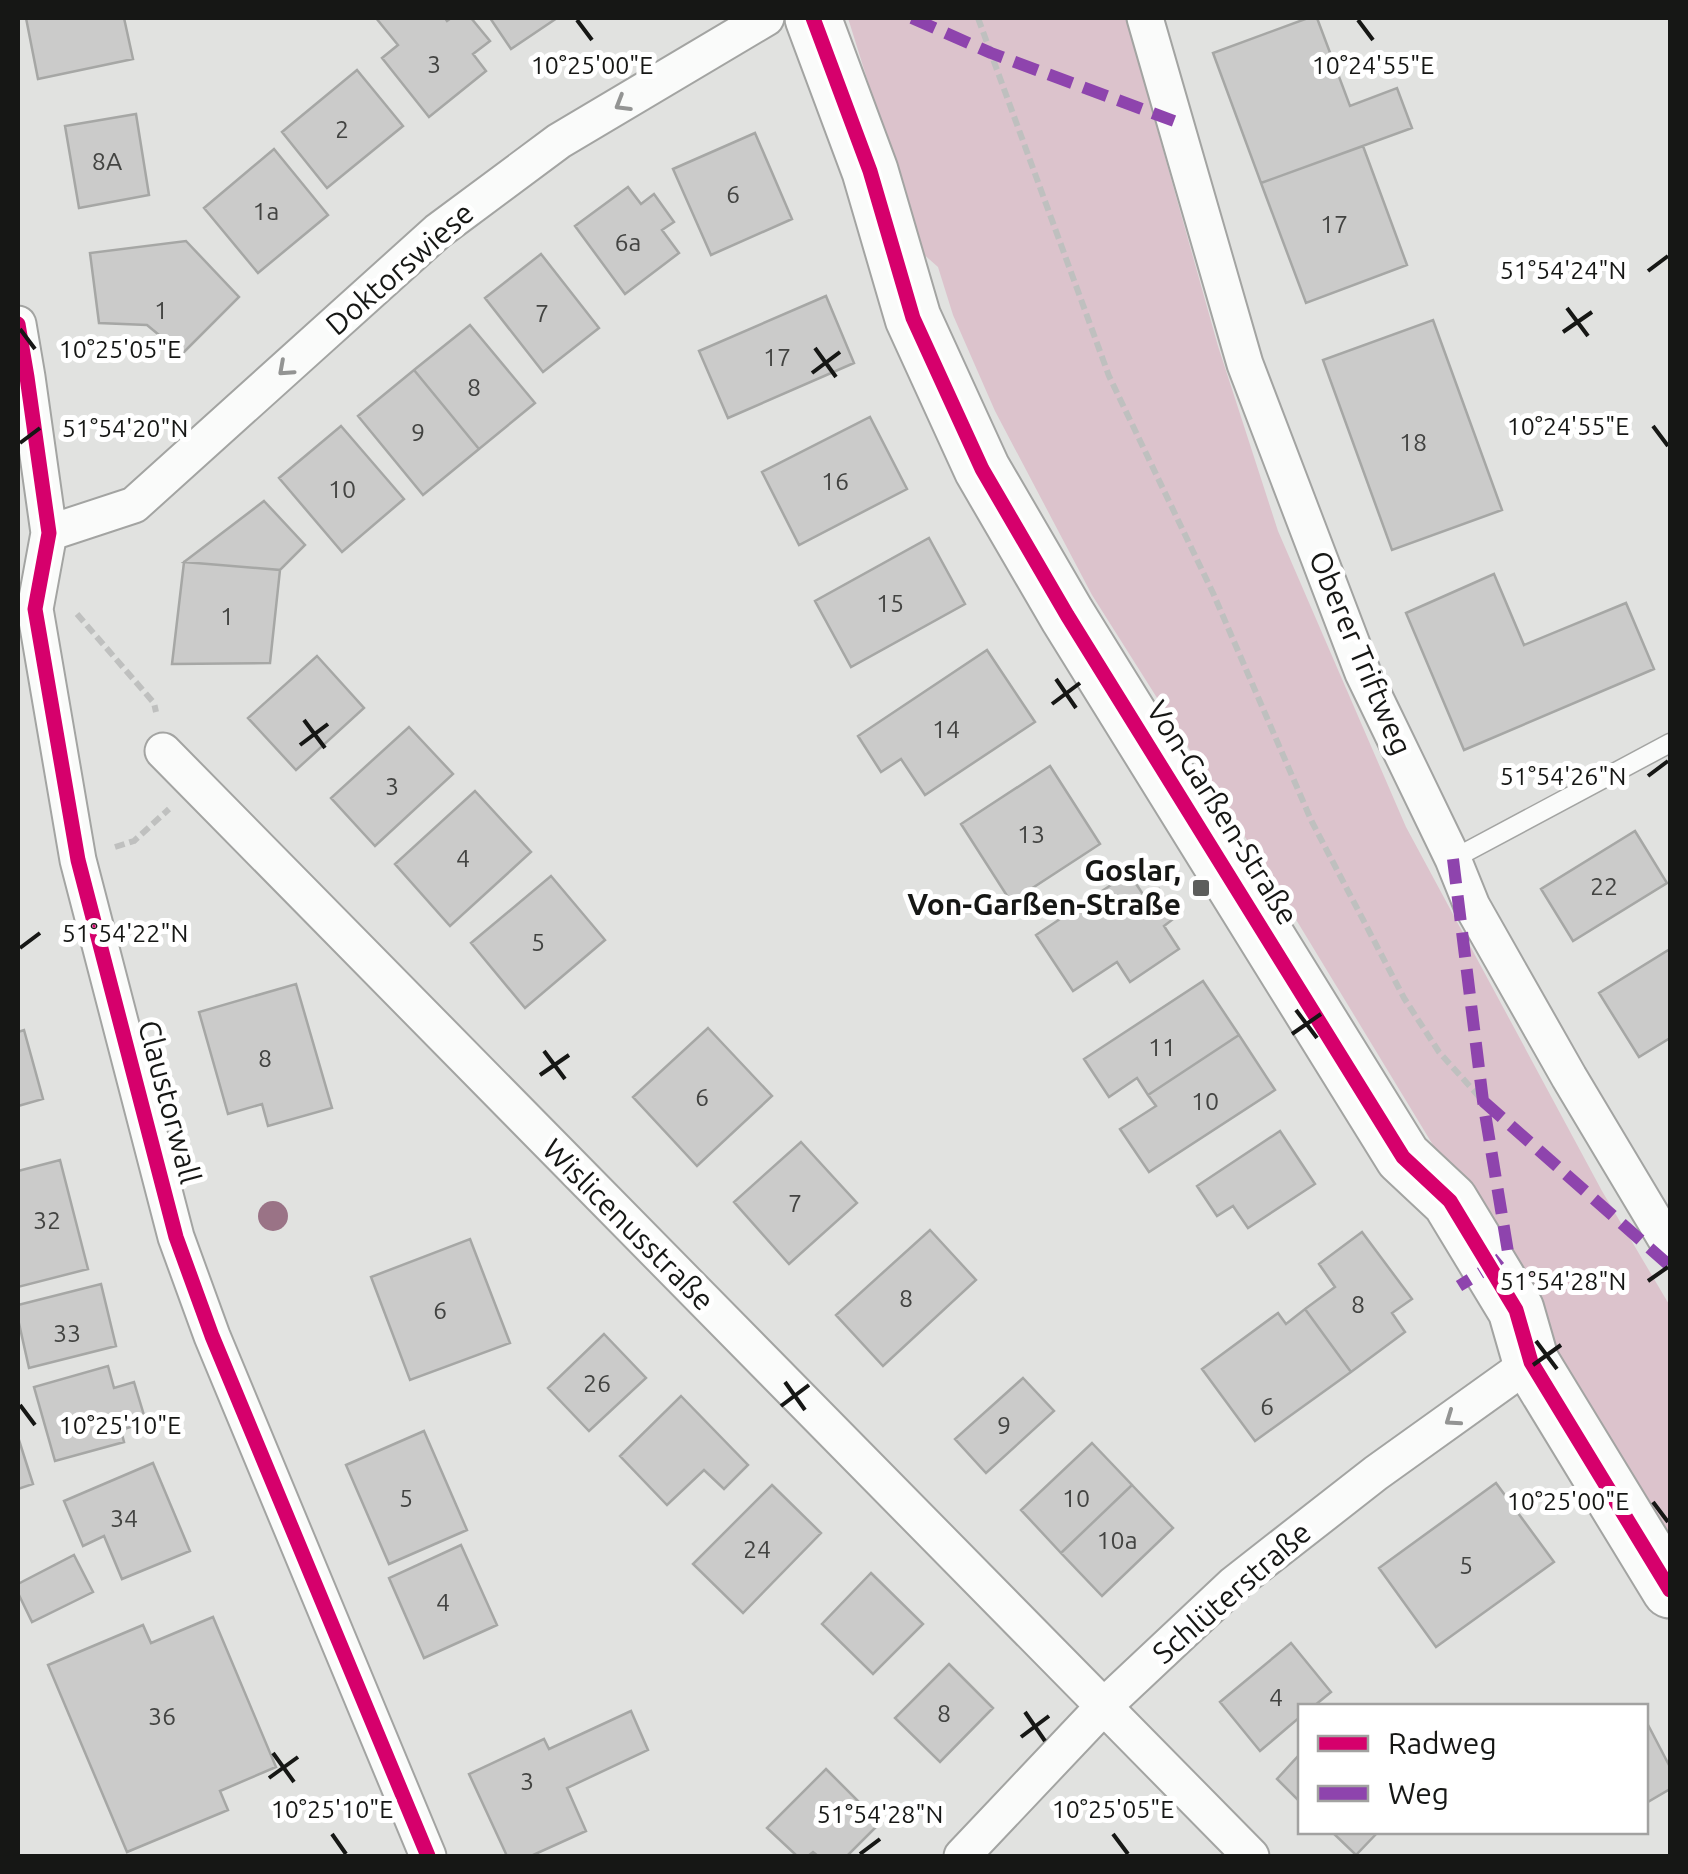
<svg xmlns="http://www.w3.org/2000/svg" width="1688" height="1874" viewBox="0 0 1688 1874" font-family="Ubuntu,sans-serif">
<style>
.green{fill:#dcc3cc}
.building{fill:#cbcbca;stroke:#a6a7a5;stroke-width:2.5}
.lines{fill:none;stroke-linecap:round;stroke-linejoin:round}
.lane-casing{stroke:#a3a4a2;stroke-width:21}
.street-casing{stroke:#a3a4a2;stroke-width:39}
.primary-casing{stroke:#a3a4a2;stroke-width:59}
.path{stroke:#bfc0bf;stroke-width:6;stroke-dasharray:10 5;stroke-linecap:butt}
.lane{stroke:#fafbfa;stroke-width:18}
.street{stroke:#fafbfa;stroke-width:35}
.primary{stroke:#fafbfa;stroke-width:55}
.quiet{stroke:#8e44ad;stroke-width:12;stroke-dasharray:25 12;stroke-linecap:butt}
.cycleway-casing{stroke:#fff;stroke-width:21}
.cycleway{stroke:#d6006c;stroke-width:15}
.tree{fill:#9a7386}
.oneway{stroke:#939493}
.ticks{fill:none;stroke:#161715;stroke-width:4}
.poi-dot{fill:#5d5e5c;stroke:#fff;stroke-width:4}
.labels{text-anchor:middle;stroke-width:10;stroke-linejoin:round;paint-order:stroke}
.number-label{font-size:25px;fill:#434442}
.street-label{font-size:30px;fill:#161715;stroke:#fff}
.poi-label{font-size:30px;font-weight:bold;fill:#161715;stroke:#fff;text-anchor:end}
.ticks-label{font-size:25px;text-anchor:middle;fill:#161715;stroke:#fff;stroke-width:10;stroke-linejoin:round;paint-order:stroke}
</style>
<rect width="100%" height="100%" fill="#e1e2e0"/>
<path class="green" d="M848 18H1126L1218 346 1278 531 1406 827 1602 1191 1670 1306V1548L1555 1346 1269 875 1092 595 995 411 953 315 938 267 921 252Z"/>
<path class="building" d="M26 18H124L133 59 38 79Z
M376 18H445L447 21 451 18H471L490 41 473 54 486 71 429 117 382 58 398 45Z
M490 18H557L511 49Z
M1308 18H1317L1350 106 1397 88 1412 128 1261 183 1213 53Z
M357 70 403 126 327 188 282 132Z
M136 114 149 195 79 208 65 126Z
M755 133 792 219 711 255 673 169Z
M1363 146 1407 265 1306 303 1261 183Z
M274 149 328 215 258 273 204 208Z
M628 187 641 204 654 194 674 222 662 230 679 253 625 294 575 226Z
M186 241 239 297 182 354 147 325 99 323 90 253Z
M541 254 599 328 543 372 485 298Z
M826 296 854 363 728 418 699 351Z
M1433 320 1502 510 1392 550 1323 360Z
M470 325 535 403 479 449 414 370Z
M414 370 479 449 423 495 358 416Z
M870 417 907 489 799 545 762 472Z
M341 426 404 499 342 552 279 478Z
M264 501 305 545 280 570 184 562Z
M929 538 965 604 851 667 815 601Z
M184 562 280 570 270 663 172 664Z
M1494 574 1524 645 1626 603 1654 669 1464 750 1406 613Z
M987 650 1035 722 925 795 901 759 881 772 858 736Z
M317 656 364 708 296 770 248 718Z
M409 727 453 774 375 846 331 798Z
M1050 766 1100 844 1011 902 961 824Z
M475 791 531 852 450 926 395 864Z
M1635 831 1667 883 1573 941 1541 889Z
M1129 873 1146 899 1159 889 1177 916 1164 926 1179 949 1130 982 1117 962 1073 991 1036 935Z
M551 876 605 940 525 1008 471 943Z
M1670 949V1038L1639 1057 1599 993Z
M1203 981 1239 1035 1148 1095 1137 1078 1109 1097 1084 1059Z
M296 984 332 1108 268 1126 262 1104 228 1114 199 1012Z
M708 1028 772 1096 697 1166 633 1097Z
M24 1030 43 1099 18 1106V1032Z
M1239 1035 1275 1090 1149 1172 1120 1129 1156 1106 1148 1095Z
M1280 1131 1315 1184 1248 1228 1233 1206 1217 1216 1197 1186Z
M801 1142 857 1203 789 1264 734 1202Z
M60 1160 88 1269 18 1287V1171Z
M930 1230 976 1280 883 1366 836 1315Z
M1362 1232 1412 1299 1392 1313 1405 1332 1351 1372 1305 1309 1335 1287 1319 1264Z
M470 1239 510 1343 410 1380 371 1277Z
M101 1284 116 1346 29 1368 18 1319V1305Z
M1305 1309 1351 1372 1255 1441 1202 1369 1278 1313 1286 1324Z
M604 1334 646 1378 589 1431 548 1388Z
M108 1366 114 1388 134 1382 146 1422 121 1430 124 1442 55 1461 34 1387Z
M1023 1378 1054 1411 986 1473 955 1439Z
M681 1396 748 1465 724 1489 704 1470 667 1505 620 1456Z
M424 1431 467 1530 389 1564 346 1465Z
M18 1437 33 1484 18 1489Z
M1092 1443 1132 1485 1061 1553 1021 1510Z
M153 1463 190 1551 122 1579 104 1536 83 1546 64 1501Z
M1496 1483 1554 1562 1436 1647 1379 1568Z
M772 1485 821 1533 743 1613 693 1564Z
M1132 1485 1173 1528 1102 1596 1061 1553Z
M461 1545 497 1625 424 1658 389 1578Z
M74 1555 93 1592 32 1622 18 1593V1584Z
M871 1573 923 1624 873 1674 822 1624Z
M213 1617 276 1767 220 1791 228 1810 127 1852 48 1665 143 1625 151 1643Z
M1291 1643 1331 1692 1314 1706H1300V1717L1260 1751 1220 1702Z
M949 1664 993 1708 940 1762 895 1718Z
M631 1711 648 1750 567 1788 586 1831 531 1856H507L469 1774 544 1739 549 1749Z
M1646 1721 1670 1767V1789L1646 1803Z
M1300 1754V1802L1277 1779Z
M826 1769 880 1823 847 1856H818L813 1852 808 1856H797L767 1828Z
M1332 1832H1378L1356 1855Z"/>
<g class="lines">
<defs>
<path id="lane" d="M1453 859 1670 743"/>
<path id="street" d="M1145 18 1245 364 1363 673 1453 859 1472 906 1569 1077 1670 1246
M18 324 27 377 49 533 35 609 78 860 176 1237 212 1336 428 1856
M49 533 134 505 438 231 559 141 766 18
M163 751 1251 1856
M962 1856 1103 1707 1234 1584 1376 1473 1531 1362"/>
<path id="primary" d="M813 18 870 171 913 318 982 469 1067 615 1403 1157 1450 1201 1516 1310 1531 1362 1670 1590"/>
</defs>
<use href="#lane" class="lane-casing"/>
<use href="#street" class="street-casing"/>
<use href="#primary" class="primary-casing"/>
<path class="path" d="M978 18 1109 376 1213 593 1312 822 1404 998 1439 1052 1483 1101
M77 614 154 703 156 712
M115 847 134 841 169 809"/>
<use href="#lane" class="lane"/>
<use href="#street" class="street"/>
<use href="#primary" class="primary"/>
<path class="quiet" d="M912 18 991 53 1174 121
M1453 859 1483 1101 1508 1252 1490 1267 1459 1286
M1483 1101 1670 1266"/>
<defs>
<path id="cycleway" d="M813 18 870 171 913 318 982 469 1067 615 1403 1157 1450 1201 1516 1310 1531 1362 1670 1590
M18 324 27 377 49 533 35 609 78 860 176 1237 212 1336 428 1856"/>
</defs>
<use href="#cycleway" class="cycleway-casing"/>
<use href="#cycleway" class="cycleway"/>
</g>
<circle class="tree" cx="273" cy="1216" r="15"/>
<defs><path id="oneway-chevron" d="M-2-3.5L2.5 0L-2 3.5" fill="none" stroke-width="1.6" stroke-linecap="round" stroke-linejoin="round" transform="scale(2.5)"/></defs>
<g class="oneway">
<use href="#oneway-chevron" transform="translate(622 104) rotate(149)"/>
<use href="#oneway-chevron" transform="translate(285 369) rotate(138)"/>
<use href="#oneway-chevron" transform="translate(1452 1419) rotate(145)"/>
</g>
<path class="ticks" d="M577 20 592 40M1358 20 1373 40M1648 271 1668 256M1567 308 1588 336M20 329 35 349M1563 332 1592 312M815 348 836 377M812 373 840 352M1653 426 1668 446M20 443 40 428M1056 679 1076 708M1052 704 1080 683M304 720 325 748M300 745 328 724M1648 776 1668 761M20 948 40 933M1296 1010 1317 1038M1292 1034 1321 1014M544 1051 565 1079M540 1075 569 1055M1648 1281 1668 1267M1536 1341 1557 1369M1533 1365 1561 1345M785 1382 805 1410M20 1405 35 1425M781 1406 809 1385M1653 1502 1668 1522M1025 1712 1045 1741M1021 1737 1049 1716M273 1753 294 1782M269 1778 298 1757M332 1834 346 1854M1113 1834 1128 1854M860 1854 880 1839"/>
<rect class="poi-dot" x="1191" y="878" width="20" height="20" rx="5"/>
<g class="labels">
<g class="number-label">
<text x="434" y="73">3</text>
<text x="342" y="138">2</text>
<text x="107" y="170">8A</text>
<text x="733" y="203">6</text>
<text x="266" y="220">1a</text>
<text x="1334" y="233">17</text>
<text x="628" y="251">6a</text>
<text x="161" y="319">1</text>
<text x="542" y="322">7</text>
<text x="777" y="366">17</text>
<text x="474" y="396">8</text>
<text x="418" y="441">9</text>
<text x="1413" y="451">18</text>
<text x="835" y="490">16</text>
<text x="342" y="498">10</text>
<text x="890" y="612">15</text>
<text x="227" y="625">1</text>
<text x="946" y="738">14</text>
<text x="392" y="795">3</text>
<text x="1031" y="843">13</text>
<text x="463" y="867">4</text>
<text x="1604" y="895">22</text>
<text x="538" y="951">5</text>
<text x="1162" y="1056">11</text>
<text x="265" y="1067">8</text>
<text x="702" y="1106">6</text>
<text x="1205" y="1110">10</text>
<text x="795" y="1212">7</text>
<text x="47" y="1229">32</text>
<text x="906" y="1307">8</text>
<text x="1358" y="1313">8</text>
<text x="440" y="1319">6</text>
<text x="67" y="1342">33</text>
<text x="597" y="1392">26</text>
<text x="1267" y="1415">6</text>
<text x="1004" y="1434">9</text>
<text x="406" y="1507">5</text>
<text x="1076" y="1507">10</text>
<text x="124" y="1527">34</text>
<text x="1117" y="1549">10a</text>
<text x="757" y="1558">24</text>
<text x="1466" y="1574">5</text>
<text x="443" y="1611">4</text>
<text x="1276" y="1706">4</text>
<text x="944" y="1722">8</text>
<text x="162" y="1725">36</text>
<text x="527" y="1790">3</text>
</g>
<g class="street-label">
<text transform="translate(400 269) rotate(-41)" y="10">Doktorswiese</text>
<text transform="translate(1360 653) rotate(67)" y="10">Oberer Triftweg</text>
<text transform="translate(1222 813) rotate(58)" y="10">Von-Garßen-Straße</text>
<text transform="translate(169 1102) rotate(75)" y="10">Claustorwall</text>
<text transform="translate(628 1225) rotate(45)" y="10">Wislicenusstraße</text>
<text transform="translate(1232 1593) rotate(-41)" y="10">Schlüterstraße</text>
</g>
<g class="poi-label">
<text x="1181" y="881">Goslar,<tspan x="1181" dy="34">Von-Garßen-Straße</tspan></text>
</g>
</g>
<g class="ticks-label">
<text x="592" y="74">10°25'00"E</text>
<text x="1373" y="74">10°24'55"E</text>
<text x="1563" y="279">51°54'24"N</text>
<text x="120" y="358">10°25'05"E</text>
<text x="1568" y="435">10°24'55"E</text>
<text x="125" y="437">51°54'20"N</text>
<text x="1563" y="785">51°54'26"N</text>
<text x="125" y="942">51°54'22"N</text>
<text x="1563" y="1290">51°54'28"N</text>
<text x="120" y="1434">10°25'10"E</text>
<text x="1568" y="1510">10°25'00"E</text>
<text x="332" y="1818">10°25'10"E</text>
<text x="1113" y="1818">10°25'05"E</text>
<text x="880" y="1823">51°54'28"N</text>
</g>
<rect width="1688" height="1874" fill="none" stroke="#161715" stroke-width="40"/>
<rect x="1298" y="1704" width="350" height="130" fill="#ffffff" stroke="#a2a2a1" stroke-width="2.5"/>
<rect x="1318" y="1736" width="50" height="15" fill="#d6006c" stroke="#a2a2a1" stroke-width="2.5"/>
<text x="1388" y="1754" font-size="30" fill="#161715">Radweg</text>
<rect x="1318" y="1786" width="50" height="15" fill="#8e44ad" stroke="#a2a2a1" stroke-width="2.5"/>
<text x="1388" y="1804" font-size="30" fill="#161715">Weg</text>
</svg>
